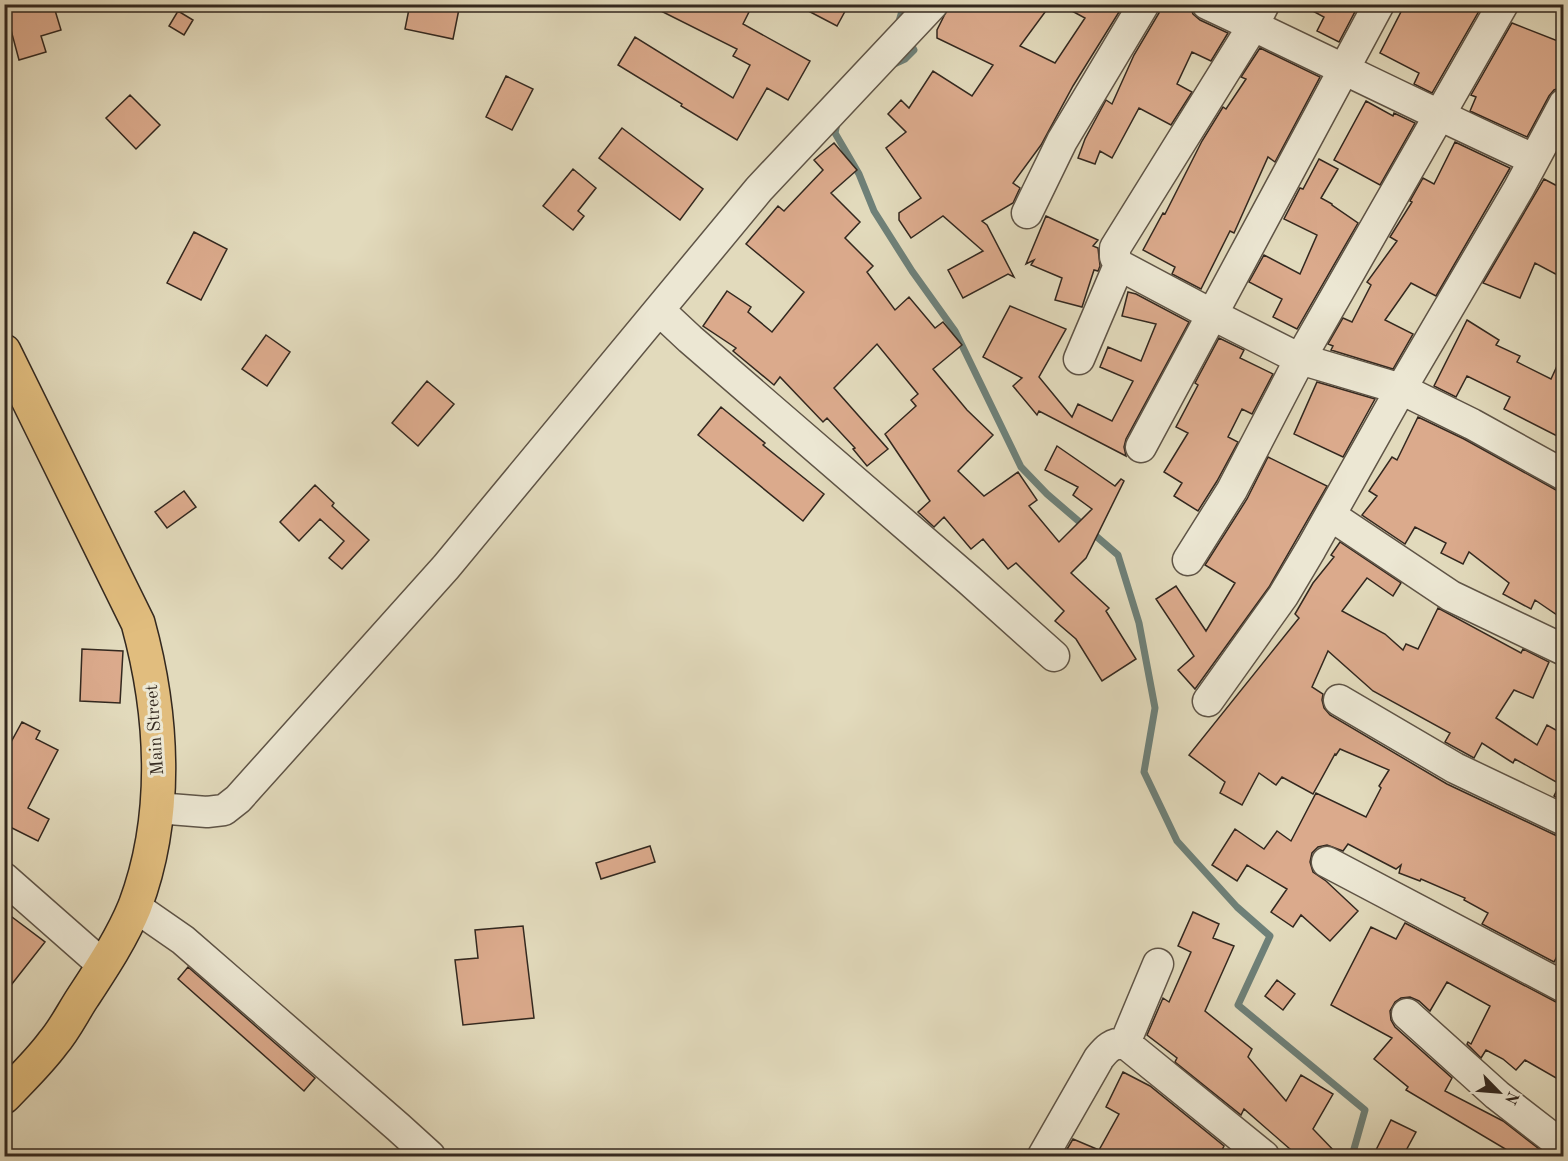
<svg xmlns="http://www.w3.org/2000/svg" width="1568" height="1161" viewBox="0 0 1568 1161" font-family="'Old Standard TT',serif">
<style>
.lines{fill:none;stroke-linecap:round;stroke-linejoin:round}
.stream{stroke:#6e8078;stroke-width:7}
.building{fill:#dbaa8c;stroke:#33281f;stroke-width:1.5}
.minor-casing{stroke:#5f5446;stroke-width:33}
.major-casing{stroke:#33281f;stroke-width:36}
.minor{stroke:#ece7d3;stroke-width:30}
.major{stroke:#e1bd7e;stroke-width:33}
.labels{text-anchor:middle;stroke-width:6;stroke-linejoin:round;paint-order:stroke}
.street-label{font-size:18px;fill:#33281f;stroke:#ece7d3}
</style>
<rect width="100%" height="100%" fill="#e2dabc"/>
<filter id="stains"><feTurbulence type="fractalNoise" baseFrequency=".00333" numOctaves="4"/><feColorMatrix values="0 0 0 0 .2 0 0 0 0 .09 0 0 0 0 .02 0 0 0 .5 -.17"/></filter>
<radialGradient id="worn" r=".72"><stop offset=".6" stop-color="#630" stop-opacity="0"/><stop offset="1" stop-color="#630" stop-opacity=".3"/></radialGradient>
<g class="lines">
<path class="stream" d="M898 25 904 4
M892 65 905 59 914 50 910 42
M837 123 835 133 859 174 874 211 912 271 955 331 1021 467 1047 494 1118 555 1139 623 1155 708 1144 772 1177 841 1237 907 1270 936 1238 1005 1365 1110 1352 1156"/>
</g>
<path class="building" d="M4 4H38L40 11 54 7 61 30 41 36 46 52 19 60Z
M410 4H460L453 39 405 29Z
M647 4H753L743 24 810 61 788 100 767 88 737 140 681 106 682 104 618 65 635 37 733 98 750 65 733 56 737 49Z
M795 4H849L837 26Z
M950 4H1051L1020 46 1055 63 1085 18 1059 4H1124L1073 86 1041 145 1013 183 1020 188 1013 203 982 221 987 225 1014 277 1008 274 963 298 948 270 983 251 943 216 911 238 899 220V213L921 198 886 148 906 132 888 114 901 100 909 108 933 71 972 96 993 65 937 38V30Z
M1161 4H1182L1191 9 1193 14 1200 20 1228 33 1211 61 1192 52 1177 84 1192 92 1171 125 1139 108 1112 158 1100 151 1095 164 1078 158 1085 139 1106 100 1112 104 1134 55 1159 13Z
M1300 4H1359L1339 42 1317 31 1324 17Z
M1405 4H1483L1432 93 1414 84 1419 73 1380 53Z
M178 11 193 20 184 35 169 26Z
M1512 23 1563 43V83L1562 87 1554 90 1549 96 1527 137 1470 111 1476 97 1471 95Z
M1260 48 1320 77 1275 162 1268 157 1234 233 1230 231 1201 289 1172 274 1175 267 1143 250 1163 213 1165 214 1202 141 1223 107 1226 109 1246 79 1241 77Z
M506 76 533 89 512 130 486 117Z
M130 95 160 125 136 149 106 118Z
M1366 101 1393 116 1394 113 1415 123 1380 185 1334 160Z
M622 128 703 189 680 220 599 158Z
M1455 142 1510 168 1436 296 1411 283 1385 320 1413 334 1393 369 1331 350 1333 346 1328 344 1343 318 1352 322 1371 285 1367 282 1397 241 1390 237 1412 202 1410 201 1423 178 1434 184Z
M834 143 857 170 831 193 860 222 845 238 873 266 867 272 895 310 909 297 935 328 943 322 962 345 933 369 967 410 993 435 958 471 984 496 1018 472 1037 500 1029 506 1059 542 1092 509 1073 495 1078 487 1045 470 1057 446 1115 486 1121 479 1124 481 1086 558 1071 573 1109 608 1106 611 1136 659 1102 681 1076 639 1055 621 1064 611 1016 563 1008 569 983 539 971 549 944 517 934 527 918 512 930 501 885 434 916 406 911 400 918 394 877 344 834 388 888 449 867 466 853 449 855 448 827 418 823 422 780 377 774 385 733 351 736 348 703 326 727 291 751 307 748 312 772 332 804 292 746 244 778 206 784 211 823 170 814 160Z
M1319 159 1338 169 1321 198 1332 204V205L1358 223 1297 329 1273 317 1282 299 1249 282 1264 255 1300 274 1317 235 1284 219 1300 188 1303 189Z
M573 169 596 188 578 211 584 216 573 230 543 206Z
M1544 179 1563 189V278L1535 263 1520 298 1483 283Z
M1046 216 1098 240 1093 246 1098 248 1100 266 1098 271 1094 270 1082 307 1055 300 1062 278 1031 265 1034 260 1026 264Z
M194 232 227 249 201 300 167 283Z
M1128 292 1136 294 1189 322 1126 439 1124 447 1126 456 1039 411 1037 415 1013 386 1022 378 983 357 1010 306 1066 329 1039 377 1072 417 1078 404 1112 421 1133 381 1100 367 1108 347 1141 361 1156 324 1122 316Z
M1467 320 1499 340 1496 345 1520 356 1517 362 1551 379 1563 353V439L1504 409 1510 397 1467 376 1456 397 1434 386Z
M266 335 290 352 267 386 242 369Z
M1219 338 1244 350 1240 358 1273 374 1252 414 1242 409 1228 437 1238 442 1217 481 1198 511 1174 496 1182 483 1164 472 1188 433 1176 427 1198 385 1195 383Z
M427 381 454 404 418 446 392 423Z
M1317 382 1375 399 1343 457 1294 434Z
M721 407 765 443 763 445 824 494 803 521 698 435Z
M1418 417 1464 439 1556 490 1563 492V619L1535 600 1531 609 1503 594 1509 583 1469 552 1463 564 1441 553 1446 543 1415 527 1405 544 1362 515 1377 496 1369 491 1392 457 1397 460Z
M1268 457 1327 486 1269 587 1195 689 1178 670 1194 656 1156 599 1176 586 1206 631 1235 583 1205 565 1247 499Z
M315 485 334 503 332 506 369 540 342 569 329 558 344 541 320 519 299 541 280 522Z
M184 491 196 507 167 528 155 512Z
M1340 542 1401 583 1393 596 1367 578 1342 611 1385 634 1403 650 1406 644 1418 649 1438 608 1521 653 1523 649 1549 662 1533 698 1514 690 1496 718 1537 745 1547 725 1563 734V801L1554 796 1560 784 1515 759 1513 763 1482 743 1474 758 1445 742 1450 733 1373 691 1328 651 1312 687 1323 694 1322 700 1324 708 1330 715 1447 784 1557 836 1563 837V945L1554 962 1482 924 1488 913 1464 900 1465 898 1421 879 1420 881 1399 873 1401 865 1396 869 1348 844 1343 851 1327 845 1318 847 1312 853 1310 862 1313 872 1326 881 1358 911 1330 941 1301 915 1293 927 1271 912 1287 889 1247 865 1237 881 1212 865 1235 829 1264 849 1277 831 1291 841 1316 793 1366 817 1381 788 1379 786 1389 770 1340 749 1336 755 1335 754 1313 794 1282 777 1276 785 1259 773 1242 805 1220 793 1225 782 1189 755 1299 618 1295 614 1313 583 1334 557 1331 555Z
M82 649 123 651 120 703 80 701Z
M22 722 40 731 36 739 58 750 28 808 49 819 38 841 4 824V755Z
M650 846 655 862 601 879 596 863Z
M4 911 45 942 4 994Z
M1193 912 1219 924 1213 938 1234 946 1205 1011 1252 1049 1248 1057 1286 1101 1301 1075 1333 1094 1313 1129 1339 1156H1298L1244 1109 1241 1115 1175 1062 1177 1058 1147 1035 1163 998 1169 1002 1191 952 1178 946Z
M1405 923 1556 1002 1563 1004V1082L1525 1060 1516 1070 1503 1059 1486 1050 1481 1058 1467 1044 1468 1042 1471 1044 1490 1006 1447 982 1430 1011 1419 1001 1410 997 1401 998 1395 1002 1390 1011 1391 1020 1395 1027 1452 1078 1445 1091 1503 1121 1543 1152 1540 1156H1517L1406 1090 1408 1087 1374 1059 1392 1038 1331 1005 1371 927 1396 939Z
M523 926 534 1018 463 1025 455 960 478 958 475 930Z
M188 967 315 1078 304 1091 178 979Z
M1277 980 1295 994 1283 1010 1265 996Z
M1123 1072 1150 1086 1224 1146 1219 1156H1063L1073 1139 1099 1150 1119 1114 1106 1107Z
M1391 1120 1416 1132 1403 1156H1373Z"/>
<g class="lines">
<defs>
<path id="minor" d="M1207 4C1316 55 1424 109 1533 159
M1264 4 1253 26 1115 248V257L1119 265 1211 314 1300 359 1401 389 1472 424 1564 475
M1027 213 1062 141 1144 4
M659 310 690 339 969 580 1054 656
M1079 359 1119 265
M1141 447 1379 4
M1330 515 1451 596 1564 650
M1188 560 1232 490 1300 359 1503 4
M1339 700 1455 768 1564 820
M1208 701 1283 596 1311 549 1401 389 1519 188 1564 104
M157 808 207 812 224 810 238 799 446 567 759 189 933 4
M1327 862 1564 987
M4 878 104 966
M134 906 183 940 398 1127 430 1156
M1407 1014 1497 1095 1564 1147
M1125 1043 1158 964
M1043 1156 1099 1058C1107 1048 1112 1043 1125 1043L1264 1156"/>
<path id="major" d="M4 351 138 623C163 714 169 816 135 906 122 938 102 968 83 997 73 1012 65 1029 53 1043 39 1062 21 1079 4 1097"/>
</defs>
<use href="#minor" class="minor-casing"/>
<use href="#major" class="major-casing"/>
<use href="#minor" class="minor"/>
<use href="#major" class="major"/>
</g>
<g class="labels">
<g class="street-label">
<text transform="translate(154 730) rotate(-94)" y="6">Main Street</text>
</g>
</g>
<rect width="1568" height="1161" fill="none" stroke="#e2dabc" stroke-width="24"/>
<rect x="6" y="6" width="1556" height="1149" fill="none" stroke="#33281f" stroke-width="3"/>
<rect x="12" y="12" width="1544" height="1137" fill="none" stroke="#33281f" stroke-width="1.5"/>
<g transform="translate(1499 1092) rotate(115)" stroke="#ece7d3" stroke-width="4.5" paint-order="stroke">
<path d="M0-4.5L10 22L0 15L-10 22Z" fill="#33281f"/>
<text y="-9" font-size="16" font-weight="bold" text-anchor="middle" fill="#33281f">N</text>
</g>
<rect width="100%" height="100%" filter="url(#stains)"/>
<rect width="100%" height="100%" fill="url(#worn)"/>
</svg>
